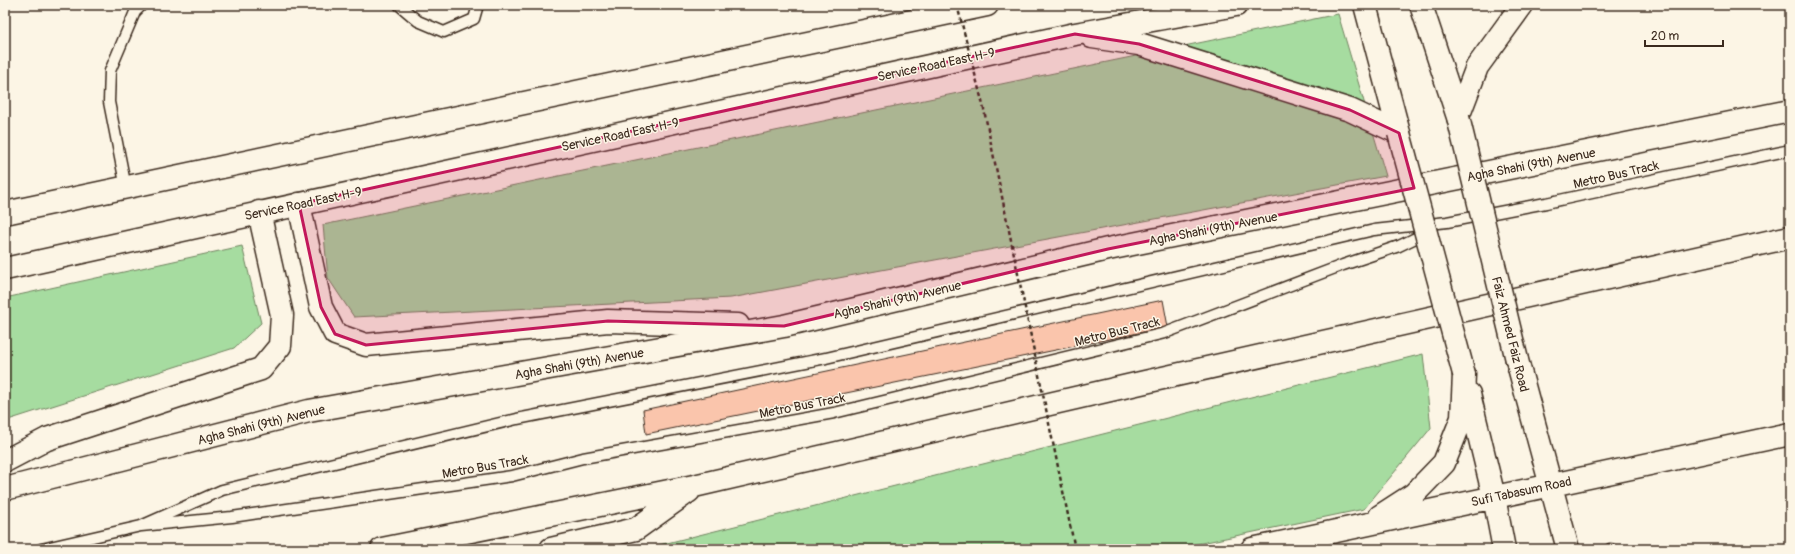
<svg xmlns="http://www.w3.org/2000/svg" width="1795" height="554" viewBox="0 0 1795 554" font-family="Pangolin,sans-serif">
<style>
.green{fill:#a6dca0;stroke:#70835f}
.building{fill:#fac5ac;stroke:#3b2a1e}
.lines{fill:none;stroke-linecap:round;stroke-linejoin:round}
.lane-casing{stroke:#3b2a1e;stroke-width:13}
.secondary-casing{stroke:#3b2a1e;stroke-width:25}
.primary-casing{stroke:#3b2a1e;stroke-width:25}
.lane{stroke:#fcf5e5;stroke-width:10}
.secondary{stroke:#fcf5e5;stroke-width:22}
.primary{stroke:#fcf5e5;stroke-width:22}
.secondary-bridge-casing{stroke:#3b2a1e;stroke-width:25;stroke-linecap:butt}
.path-bridge{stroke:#3b2a1e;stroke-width:2.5;stroke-dasharray:4 3;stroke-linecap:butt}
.secondary-bridge{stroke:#fcf5e5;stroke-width:22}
.marked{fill:#c2185b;fill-opacity:0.2;stroke:#c2185b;stroke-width:3;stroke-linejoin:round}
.labels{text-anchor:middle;stroke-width:3;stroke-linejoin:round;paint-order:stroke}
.street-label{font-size:13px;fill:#3b2a1e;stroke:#fcf5e5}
</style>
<rect width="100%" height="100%" fill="#fcf5e5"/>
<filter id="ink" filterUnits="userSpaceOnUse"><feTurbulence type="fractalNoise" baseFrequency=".025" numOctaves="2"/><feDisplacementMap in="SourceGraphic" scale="8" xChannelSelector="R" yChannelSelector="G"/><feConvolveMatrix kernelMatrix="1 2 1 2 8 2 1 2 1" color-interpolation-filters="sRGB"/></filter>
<g filter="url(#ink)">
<path class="green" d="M1338 14 1386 176 731 298 354 317 328 278 323 225Z
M242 246 261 323 234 348 5 421V298Z
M1423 354 1431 428 1364 509 1173 549H643Z"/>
<path class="building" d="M1163 300 1168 327 646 434 643 410Z"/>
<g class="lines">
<defs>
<path id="lane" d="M399 5 418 21 444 32 474 19 478 5
M126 188 109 102 110 71 135 12 142 5
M141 526 222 490 517 419 826 358 1374 230 1447 222 1546 203 1790 150
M41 549 141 526 232 517 512 476 583 458 834 413 1165 333 1343 265 1399 246 1428 232
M1610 549H1611"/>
<path id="secondary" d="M1365 5 1399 133
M1421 5 1458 117
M1092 37 1139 44 1350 110 1399 133
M1458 117 1477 67 1522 5
M5 213 987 5
M5 269 1075 34 1236 5
M1517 360 1568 549
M1469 394 1494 497 1504 549
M1380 516 1414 494 1444 463 1462 418 1464 374
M1252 549 1790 434"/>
<path id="primary" d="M299 204 321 307 335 334 366 345 608 321 738 325
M5 461 47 439 261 369 280 346 282 315 259 212
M5 489 309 411 784 326 1108 249 1790 111
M382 549 694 486 1145 382 1790 237
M551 549 636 529 689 491"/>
</defs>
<use href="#lane" class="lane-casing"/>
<use href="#secondary" class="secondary-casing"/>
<use href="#primary" class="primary-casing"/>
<use href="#lane" class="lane"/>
<use href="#secondary" class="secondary"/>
<use href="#primary" class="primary"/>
<defs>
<path id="secondary-bridge" d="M1458 117 1517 360
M1399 133 1464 374"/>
</defs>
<use href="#secondary-bridge" class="secondary-bridge-casing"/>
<path class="path-bridge" d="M957 5 983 105 1075 549"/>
<use href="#secondary-bridge" class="secondary-bridge"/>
</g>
</g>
<path class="marked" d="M1075 34 1139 44 1350 110 1399 133 1414 188 1108 249 784 326 608 321 366 345 335 334 321 307 299 204Z"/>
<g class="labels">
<g class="street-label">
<text transform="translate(936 64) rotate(-12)" y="5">Service Road East H-9</text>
<text transform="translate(620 134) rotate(-12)" y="5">Service Road East H-9</text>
<text transform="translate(1531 164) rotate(-11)" y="5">Agha Shahi (9th) Avenue</text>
<text transform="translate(1616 174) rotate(-13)" y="5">Metro Bus Track</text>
<text transform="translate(303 203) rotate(-12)" y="5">Service Road East H-9</text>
<text transform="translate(1213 228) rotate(-11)" y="5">Agha Shahi (9th) Avenue</text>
<text transform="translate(897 299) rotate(-13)" y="5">Agha Shahi (9th) Avenue</text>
<text transform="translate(1117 331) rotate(-14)" y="5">Metro Bus Track</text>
<text transform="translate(1511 334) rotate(76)" y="5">Faiz Ahmed Faiz Road</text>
<text transform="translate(579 363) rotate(-10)" y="5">Agha Shahi (9th) Avenue</text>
<text transform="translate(802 405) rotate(-11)" y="5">Metro Bus Track</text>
<text transform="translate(261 424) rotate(-14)" y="5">Agha Shahi (9th) Avenue</text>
<text transform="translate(485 466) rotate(-10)" y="5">Metro Bus Track</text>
<text transform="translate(1521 491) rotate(-12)" y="5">Sufi Tabasum Road</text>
</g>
</g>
<rect width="1795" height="554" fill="none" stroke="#fcf5e5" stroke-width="20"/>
<rect x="10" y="10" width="1775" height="534" fill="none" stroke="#3b2a1e" stroke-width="1.5" filter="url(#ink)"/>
<path d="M1645 40v6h78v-6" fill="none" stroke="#3b2a1e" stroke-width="2"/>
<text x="1651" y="40" font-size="12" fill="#3b2a1e" stroke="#fcf5e5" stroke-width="3" paint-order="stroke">20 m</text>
</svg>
